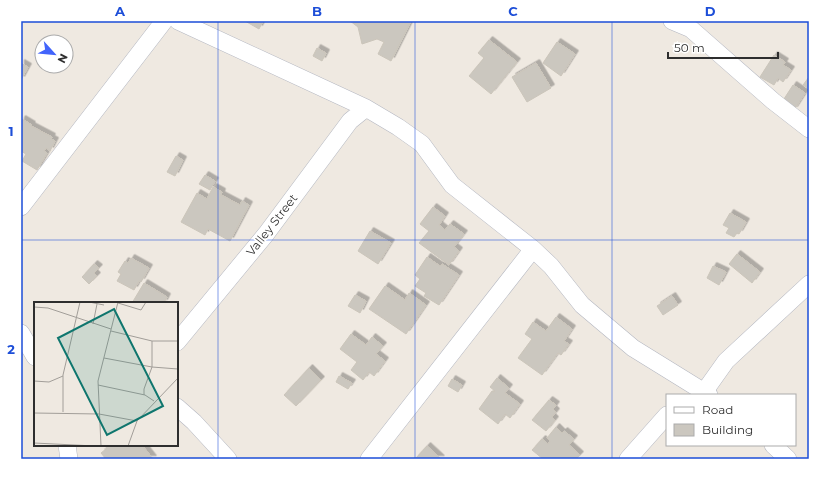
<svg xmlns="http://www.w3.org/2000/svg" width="830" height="480" viewBox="0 0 830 480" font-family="Montserrat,sans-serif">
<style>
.building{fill:#cbc7bf;stroke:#cbc5ba;filter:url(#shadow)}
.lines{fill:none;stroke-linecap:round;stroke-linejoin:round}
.street-casing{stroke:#b4b7c1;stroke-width:18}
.street{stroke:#fff;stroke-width:17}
.grid{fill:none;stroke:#1d4ed8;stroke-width:1;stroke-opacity:0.55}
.labels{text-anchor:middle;stroke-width:3.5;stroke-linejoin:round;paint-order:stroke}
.street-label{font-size:12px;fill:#2e2e2e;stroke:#fff}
.inset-road{fill:none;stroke:#a29e99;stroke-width:1}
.view{fill:#0f766e;fill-opacity:0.15;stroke:#0f766e;stroke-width:2}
.inset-edge{fill:none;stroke:#2e2e2e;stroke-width:2}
.neatline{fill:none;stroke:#1d4ed8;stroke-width:1.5}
.grid-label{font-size:13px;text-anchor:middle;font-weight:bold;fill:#1d4ed8}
</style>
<defs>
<filter id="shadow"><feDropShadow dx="3.5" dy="-3.5" stdDeviation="0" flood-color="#0004"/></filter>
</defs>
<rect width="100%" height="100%" fill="#efe9e1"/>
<path class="building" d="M245 21H263L259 29Z
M350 21H411L391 61 378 54 384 42 377 39 362 44 358 27Z
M489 40 517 62 491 94 469 76 484 58 478 53Z
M557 42 575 54 561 76 543 63Z
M317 48 326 53 322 61 313 56Z
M774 55 785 62 783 65 791 70 783 82 778 78 774 85 760 77Z
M21 63 28 67 21 80Z
M536 63 551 88 527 102 512 77Z
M809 77V89L803 85Z
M793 85 805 93 794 110 782 102Z
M22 119 32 125 31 126 52 137 51 139 55 141 50 151 46 148 44 151 47 153 37 170 22 161 26 154 21 151V121Z
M176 156 183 160 175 176 167 172Z
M205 175 215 181 210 190 199 184Z
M213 187 222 192 221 195 240 205 242 201 249 205 230 241 208 229 205 235 181 222 197 193 207 199Z
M433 207 445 216 439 225 445 230 450 224 464 234 454 247 459 251 449 265 419 243 429 231 420 224Z
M730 213 746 222 739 234 737 233 734 237 726 233 729 228 723 225Z
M370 231 391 243 378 264 358 251Z
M737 254 760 272 752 283 729 264Z
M427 257 440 266 442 264 459 275 439 305 424 296 426 293 415 286 420 279 415 275Z
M131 258 149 268 141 282 139 281 134 290 117 281 121 274 118 272 125 261 128 263Z
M94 264 99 268 94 273 97 276 89 284 82 277Z
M713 266 726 272 719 285 707 278Z
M144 283 167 297 164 303H132Z
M385 286 405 300 409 293 426 305 406 334 369 309Z
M355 295 366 301 360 313 348 306Z
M672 296 678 305 663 315 657 306Z
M556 317 572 329 564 341 569 344 561 355 558 353 542 375 518 358 532 339 525 334 533 322 546 331Z
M351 334 366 345 372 337 383 346 376 354 385 361 374 376 369 372 363 380 351 370 357 362 340 349Z
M309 368 321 380 296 406 284 395Z
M339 376 352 383 348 389 336 382Z
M497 378 509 388 505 393 520 404 510 418 505 414 498 424 479 409 492 391 494 392 495 391 490 387Z
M452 379 462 385 458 392 448 386Z
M549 400 556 405 553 409 556 412 552 417 555 420 546 431 532 420Z
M556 427 562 433 564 431 574 439 569 445 580 455 576 459H543L532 450 542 439 548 444 550 441 547 438Z
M111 445H136L139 448 142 445 153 459H106L101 453Z
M427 446 441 459H415Z"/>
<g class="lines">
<defs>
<path id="street" d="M178 21 366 108 398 127 422 144 452 185 533 249 551 266 582 305 633 348 709 395
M672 21 691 29 773 101 809 129
M21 207 164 21
M21 333 35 357
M177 342 266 234 350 121 366 108
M704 392 726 361 809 284
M177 407 194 422 228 459
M67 445 69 459
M773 445 788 459
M369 459 533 249
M628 459 667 415"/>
</defs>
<use href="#street" class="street-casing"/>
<use href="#street" class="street"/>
</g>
<path class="grid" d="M218 21V459M415 21V459M612 21V459M21 240H809"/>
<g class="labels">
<g class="street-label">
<text transform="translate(272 225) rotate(-52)" y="4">Valley Street</text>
</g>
</g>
<g transform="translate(34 302)">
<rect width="144" height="144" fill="#efe9e1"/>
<path class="inset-road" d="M55 0 70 3M84 1 107 8 112 0M0 5 14 6 77 27M59 22 63 2M77 29 118 39H144M70 56 118 65 144 67M0 79 15 80 29 74M64 83 111 93 120 99M110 93V87L118 65V39M29 110V73L46 0M0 111 65 112 103 119M0 141 61 144M67 144 64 79 84 0M94 144 103 119 144 76"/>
<path class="view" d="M80 7 129 104 73 133 24 36Z"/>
<rect width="144" height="144" class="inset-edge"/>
</g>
<rect width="830" height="480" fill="none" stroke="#ffffff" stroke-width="44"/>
<rect x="666" y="394" width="130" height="52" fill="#ffffff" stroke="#ababab"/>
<rect x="674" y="407" width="20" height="6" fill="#ffffff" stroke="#ababab"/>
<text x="702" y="414" font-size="12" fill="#2e2e2e">Road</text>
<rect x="674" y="424" width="20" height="12" fill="#cbc7bf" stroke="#ababab"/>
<text x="702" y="434" font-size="12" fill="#2e2e2e">Building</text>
<g transform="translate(54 54) rotate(117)"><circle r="19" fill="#ffffff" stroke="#ababab"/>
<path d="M0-3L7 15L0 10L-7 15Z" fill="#4264fb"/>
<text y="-6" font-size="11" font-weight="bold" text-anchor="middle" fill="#2e2e2e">N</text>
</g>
<path d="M668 52v6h110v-6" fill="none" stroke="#2e2e2e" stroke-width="2"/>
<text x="674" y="52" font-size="12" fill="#2e2e2e" stroke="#ffffff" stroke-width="3" paint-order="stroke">50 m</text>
<rect x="22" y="22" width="786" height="436" class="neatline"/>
<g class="grid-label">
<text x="120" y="16">A</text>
<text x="317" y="16">B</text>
<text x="513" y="16">C</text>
<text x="710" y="16">D</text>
<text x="11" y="136">1</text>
<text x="11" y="354">2</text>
</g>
</svg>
